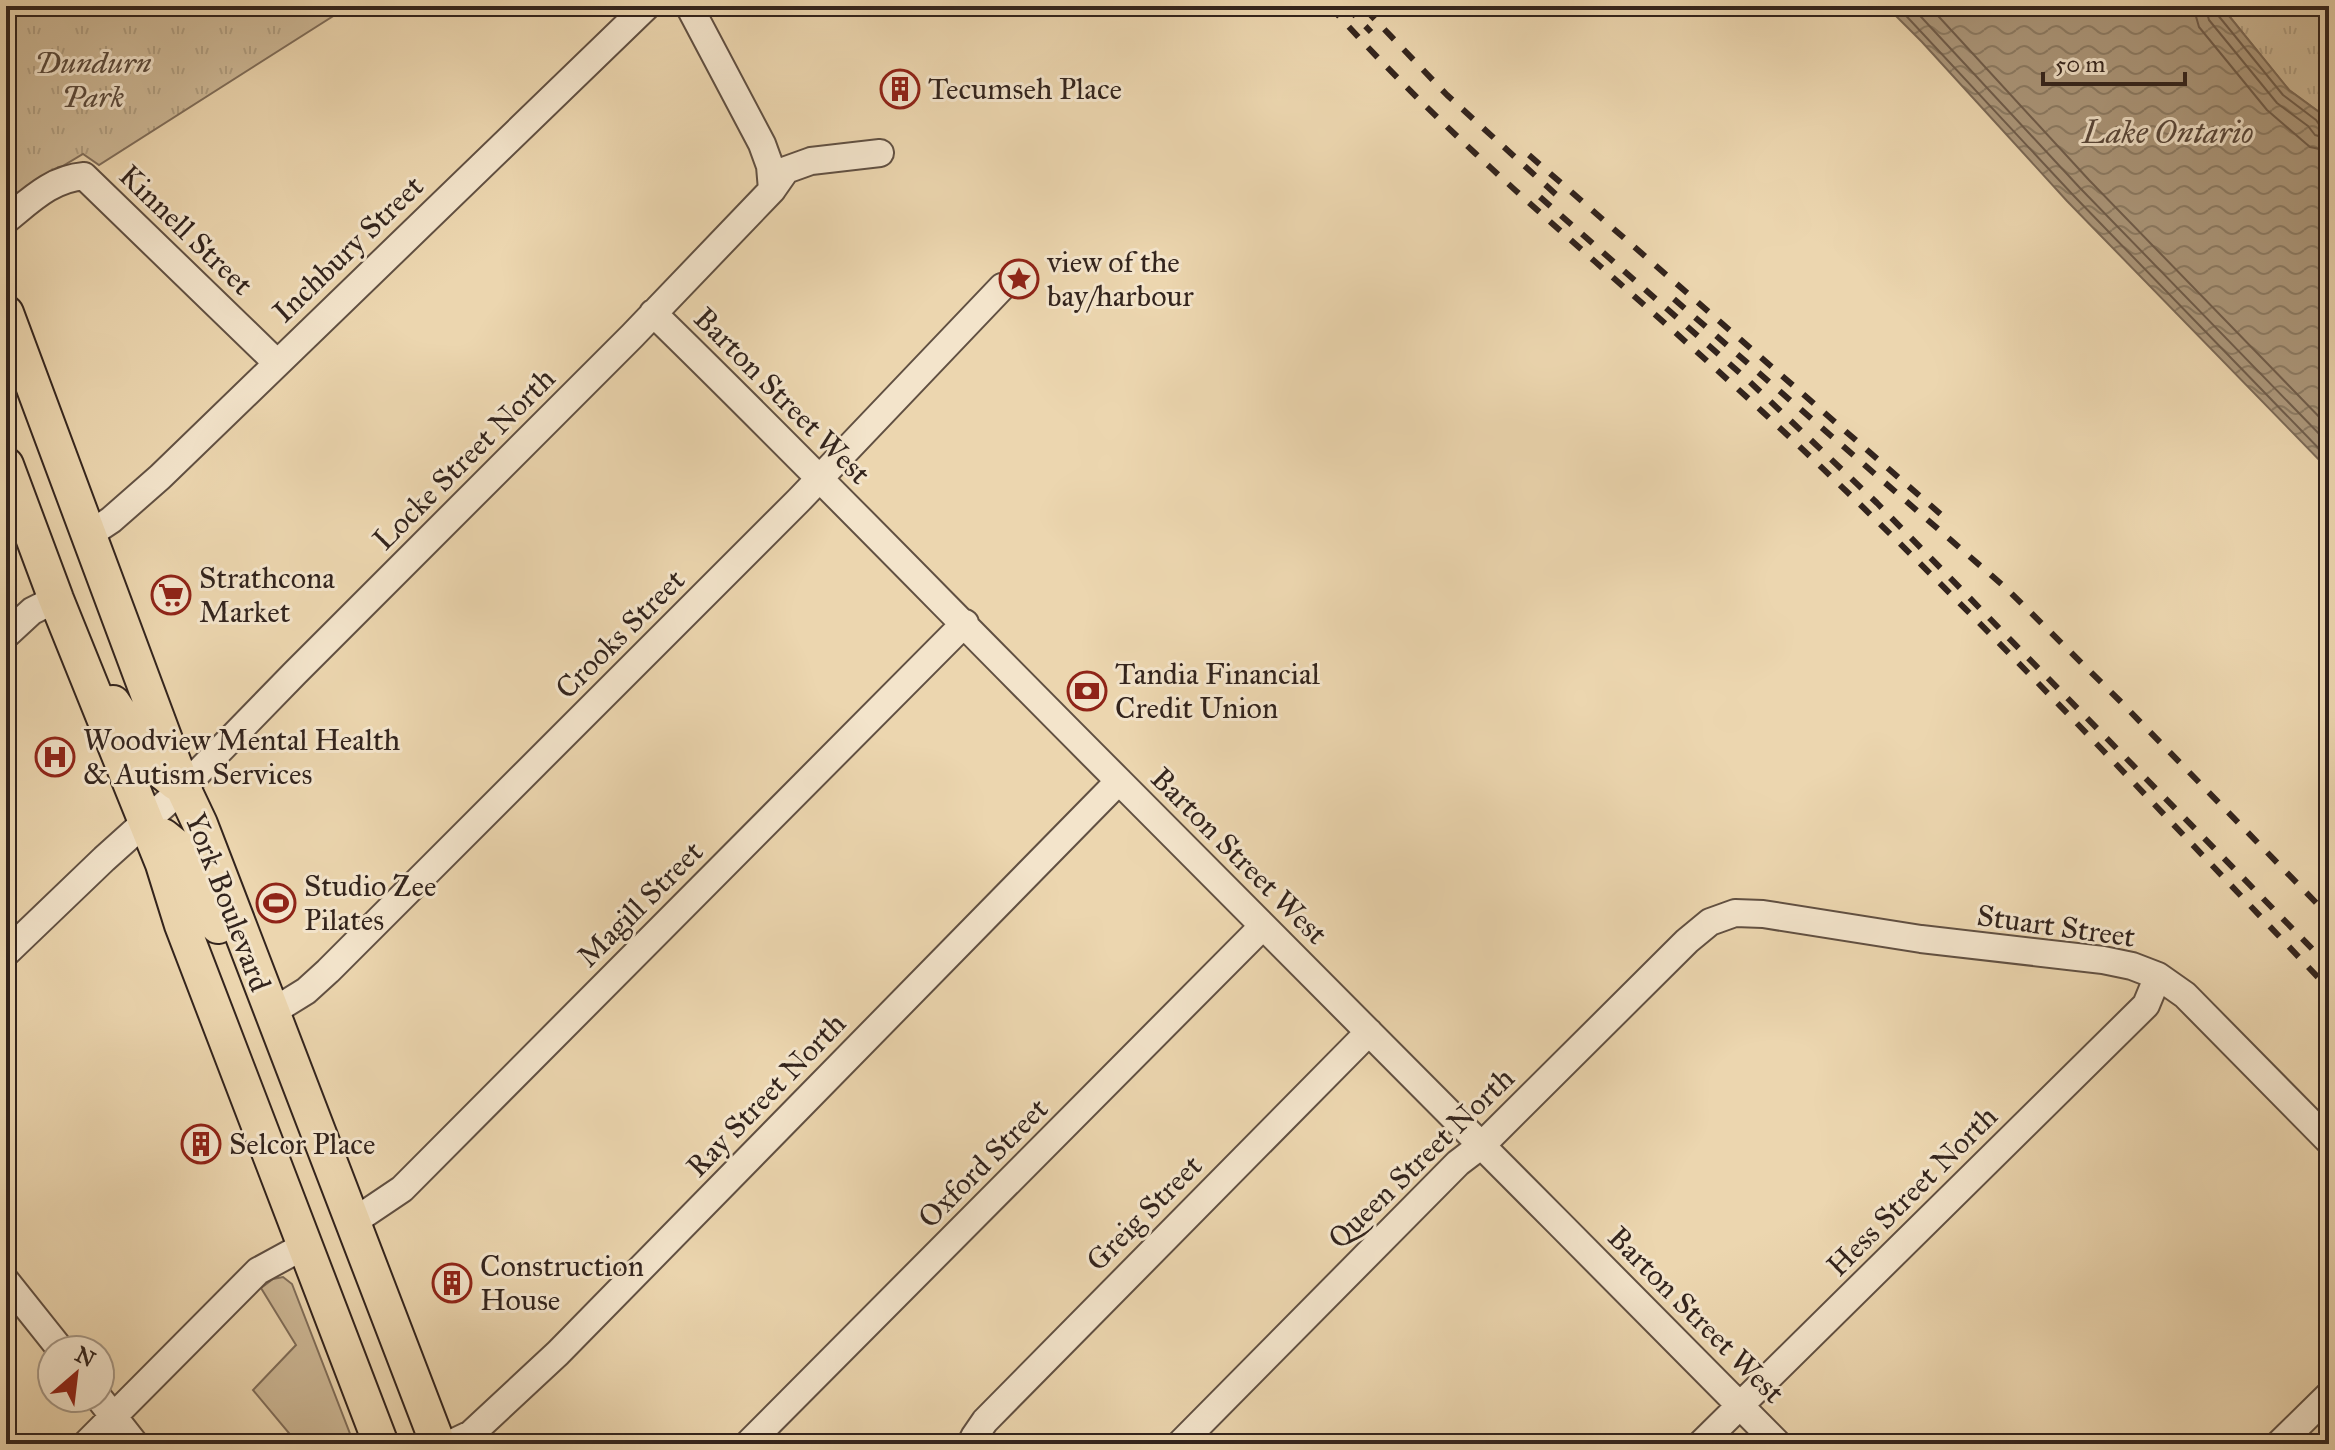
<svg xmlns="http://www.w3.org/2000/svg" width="2335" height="1450" viewBox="0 0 2335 1450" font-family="'IM FELL Great Primer',serif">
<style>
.grass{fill:#cdb896;stroke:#806e5a;stroke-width:2}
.park{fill:url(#park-tufts);stroke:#806e5a;stroke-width:2}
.water{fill:url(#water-waves);stroke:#7c6a57;stroke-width:2}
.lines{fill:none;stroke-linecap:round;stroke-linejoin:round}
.shore{stroke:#705e4d;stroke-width:2}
.minor-casing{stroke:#615042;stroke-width:30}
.major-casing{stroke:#33241d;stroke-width:38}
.minor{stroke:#f3e4cb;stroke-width:26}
.major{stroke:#ecd6af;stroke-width:34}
.rail{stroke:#33241d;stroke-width:6;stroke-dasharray:14 14;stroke-linecap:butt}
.labels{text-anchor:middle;stroke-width:6;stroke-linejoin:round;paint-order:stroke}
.park-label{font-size:30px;font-style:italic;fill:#5a493b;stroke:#f3e4cb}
.poi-label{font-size:30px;fill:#33241d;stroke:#f3e4cb;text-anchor:start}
.street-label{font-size:30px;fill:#33241d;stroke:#f3e4cb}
.water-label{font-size:32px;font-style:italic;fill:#58473a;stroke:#f3e4cb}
</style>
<defs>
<pattern id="park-tufts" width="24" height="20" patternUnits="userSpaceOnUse" patternTransform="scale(2)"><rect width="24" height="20" fill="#cdb896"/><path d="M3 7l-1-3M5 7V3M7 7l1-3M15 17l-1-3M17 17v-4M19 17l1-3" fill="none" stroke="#b09e81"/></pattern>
<pattern id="water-waves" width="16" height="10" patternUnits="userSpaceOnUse" patternTransform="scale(2)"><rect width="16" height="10" fill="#ad997d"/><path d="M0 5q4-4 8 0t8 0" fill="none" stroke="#8d7d66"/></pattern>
</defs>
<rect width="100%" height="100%" fill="#ecd6af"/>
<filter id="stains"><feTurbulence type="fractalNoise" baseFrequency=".0025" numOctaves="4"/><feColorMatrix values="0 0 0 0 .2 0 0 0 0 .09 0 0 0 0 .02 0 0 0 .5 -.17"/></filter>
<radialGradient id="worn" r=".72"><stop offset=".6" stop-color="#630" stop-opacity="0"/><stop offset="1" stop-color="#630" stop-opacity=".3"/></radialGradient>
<path class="grass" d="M283 1277 292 1284 354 1444H298L253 1390 296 1345 261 1288 273 1279Z"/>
<path class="park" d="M6 6H349L99 165 83 154 6 200Z
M2221 6H2329V130L2323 115 2289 90Z"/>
<path class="water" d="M1886 6H2221L2289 90 2323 115 2329 130V470L2067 201 1922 42Z"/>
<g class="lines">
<path class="shore" d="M1897 6 2073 195 2329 459
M1911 6 2080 188 2329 444
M1929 6 2089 180 2329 427
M2193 6 2199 27 2267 110 2310 147 2329 151
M2205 6 2209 20 2277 103 2308 126 2315 135 2329 139
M2215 6 2217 14 2283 95 2316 120 2321 127 2329 129"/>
<defs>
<path id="minor" d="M689 6 762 144 770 166 772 190
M6 220C31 200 51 179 84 176L277 363
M653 313C810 466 962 624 1117 779 1338 1001 1558 1222 1778 1444
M90 534 111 520 160 477 647 6
M6 635 32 611 56 599
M6 953 104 859 183 788 295 673 632 336 772 190 786 170 811 161 880 153
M272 1012 306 991 328 971 799 500 1002 287
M353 1222 402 1189 965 623
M6 1281 61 1350
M99 1398 135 1444
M86 1444 258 1271 304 1246
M450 1444 471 1434 558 1353 1119 781
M748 1444 1263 926
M977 1444 974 1437 985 1421 1369 1032
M1180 1444 1458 1163 1483 1144 1687 941 1710 922 1735 913 1763 914 1921 939 2103 960 2132 966 2158 976 2185 995 2329 1141
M1701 1444 2146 1005 2158 976
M2279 1444 2329 1395"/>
<path id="major" d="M6 313 183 788 200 824 438 1444
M6 465 56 599 163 864 182 925 381 1444
M113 703 155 766 176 783
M163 836 178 848 218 926"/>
</defs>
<use href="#minor" class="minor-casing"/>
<use href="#major" class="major-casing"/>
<use href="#minor" class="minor"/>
<use href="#major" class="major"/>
<path class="rail" d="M1330 6C1468 161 1632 288 1782 430 1972 608 2150 800 2329 989
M1346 6 1371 32
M1365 9 1447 95 1563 201
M1529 155 1945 518
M1540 197 1750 382 1877 503 2329 966
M1674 299 2007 589 2119 700 2329 916"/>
</g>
<defs>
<symbol id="building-ring" viewBox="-11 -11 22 22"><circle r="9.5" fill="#f3e4cb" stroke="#8f2418" stroke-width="1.5"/><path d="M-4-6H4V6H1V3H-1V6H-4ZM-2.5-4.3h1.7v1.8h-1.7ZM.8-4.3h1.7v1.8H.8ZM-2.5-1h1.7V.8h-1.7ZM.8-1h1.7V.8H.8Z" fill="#8f2418"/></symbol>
<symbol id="sight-ring" viewBox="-11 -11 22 22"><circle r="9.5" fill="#f3e4cb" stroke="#8f2418" stroke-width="1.5"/><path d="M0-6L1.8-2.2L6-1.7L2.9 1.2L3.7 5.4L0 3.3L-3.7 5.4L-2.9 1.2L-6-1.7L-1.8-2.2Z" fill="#8f2418"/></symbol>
<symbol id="supermarket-ring" viewBox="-11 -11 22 22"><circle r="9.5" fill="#f3e4cb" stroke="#8f2418" stroke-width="1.5"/><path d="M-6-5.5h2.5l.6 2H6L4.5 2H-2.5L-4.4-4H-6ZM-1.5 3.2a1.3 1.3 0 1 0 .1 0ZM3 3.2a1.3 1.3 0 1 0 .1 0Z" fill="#8f2418"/></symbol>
<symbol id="bank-ring" viewBox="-11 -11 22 22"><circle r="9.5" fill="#f3e4cb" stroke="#8f2418" stroke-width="1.5"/><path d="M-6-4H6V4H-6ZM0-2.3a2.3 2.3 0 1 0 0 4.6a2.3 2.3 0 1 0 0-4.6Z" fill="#8f2418"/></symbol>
<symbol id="hospital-ring" viewBox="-11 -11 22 22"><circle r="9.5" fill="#f3e4cb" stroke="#8f2418" stroke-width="1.5"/><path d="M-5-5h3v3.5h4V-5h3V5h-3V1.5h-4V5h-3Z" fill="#8f2418"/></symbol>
<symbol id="stadium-ring" viewBox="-11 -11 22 22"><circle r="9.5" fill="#f3e4cb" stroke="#8f2418" stroke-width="1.5"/><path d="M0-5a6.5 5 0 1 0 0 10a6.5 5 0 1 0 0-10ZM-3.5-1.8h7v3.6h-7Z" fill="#8f2418"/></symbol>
</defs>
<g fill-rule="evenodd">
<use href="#building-ring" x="878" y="67" width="44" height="44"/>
<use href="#sight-ring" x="997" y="257" width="44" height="44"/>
<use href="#supermarket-ring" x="149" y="573" width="44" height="44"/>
<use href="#bank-ring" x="1065" y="669" width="44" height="44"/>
<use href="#hospital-ring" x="33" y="735" width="44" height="44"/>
<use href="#stadium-ring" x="254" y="881" width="44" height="44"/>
<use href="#building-ring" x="179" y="1122" width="44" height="44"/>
<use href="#building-ring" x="430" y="1261" width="44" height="44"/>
</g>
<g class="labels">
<g class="park-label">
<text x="93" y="73">Dundurn<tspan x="93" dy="34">Park</tspan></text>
</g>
<g class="poi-label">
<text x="928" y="99">Tecumseh Place</text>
<text x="1047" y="272">view of the<tspan x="1047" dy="34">bay/harbour</tspan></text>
<text x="199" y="588">Strathcona<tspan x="199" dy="34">Market</tspan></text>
<text x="1115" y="684">Tandia Financial<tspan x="1115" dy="34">Credit Union</tspan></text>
<text x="83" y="750">Woodview Mental Health<tspan x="83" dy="34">&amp; Autism Services</tspan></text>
<text x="304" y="896">Studio Zee<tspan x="304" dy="34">Pilates</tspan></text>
<text x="229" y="1154">Selcor Place</text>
<text x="480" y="1276">Construction<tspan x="480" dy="34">House</tspan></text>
</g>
<g class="street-label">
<text transform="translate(186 230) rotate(44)" y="10">Kinnell Street</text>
<text transform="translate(348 249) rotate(-44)" y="10">Inchbury Street</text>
<text transform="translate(782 396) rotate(45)" y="10">Barton Street West</text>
<text transform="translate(464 459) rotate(-45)" y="10">Locke Street North</text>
<text transform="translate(620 634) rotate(-45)" y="10">Crooks Street</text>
<text transform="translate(1239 856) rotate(45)" y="10">Barton Street West</text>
<text transform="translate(228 902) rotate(69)" y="10">York Boulevard</text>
<text transform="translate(640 904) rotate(-45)" y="10">Magill Street</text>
<text transform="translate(2056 926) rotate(8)" y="10">Stuart Street</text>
<text transform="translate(766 1095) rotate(-46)" y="10">Ray Street North</text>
<text transform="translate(1421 1158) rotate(-44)" y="10">Queen Street North</text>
<text transform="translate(983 1163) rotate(-45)" y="10">Oxford Street</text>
<text transform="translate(1912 1191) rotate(-45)" y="10">Hess Street North</text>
<text transform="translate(1144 1213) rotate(-45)" y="10">Greig Street</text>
<text transform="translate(1696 1315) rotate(45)" y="10">Barton Street West</text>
</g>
<g class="water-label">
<text x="2168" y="143">Lake Ontario</text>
</g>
</g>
<rect width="2335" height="1450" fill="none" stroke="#ecd6af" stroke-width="32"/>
<rect x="8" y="8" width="2319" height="1434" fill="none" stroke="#33241d" stroke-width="4"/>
<rect x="16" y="16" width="2303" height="1418" fill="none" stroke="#33241d" stroke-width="2"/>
<g transform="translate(76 1374) rotate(28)"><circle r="38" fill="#f3e4cb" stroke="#a69785" stroke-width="2"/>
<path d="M0-6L14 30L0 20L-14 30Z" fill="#8f2418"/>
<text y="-12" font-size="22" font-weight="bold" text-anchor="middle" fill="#33241d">N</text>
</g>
<path d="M2043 72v12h142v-12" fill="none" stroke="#33241d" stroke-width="4"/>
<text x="2055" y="72" font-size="24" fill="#33241d" stroke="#f3e4cb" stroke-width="6" paint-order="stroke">50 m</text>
<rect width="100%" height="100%" filter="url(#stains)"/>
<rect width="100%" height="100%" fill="url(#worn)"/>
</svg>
